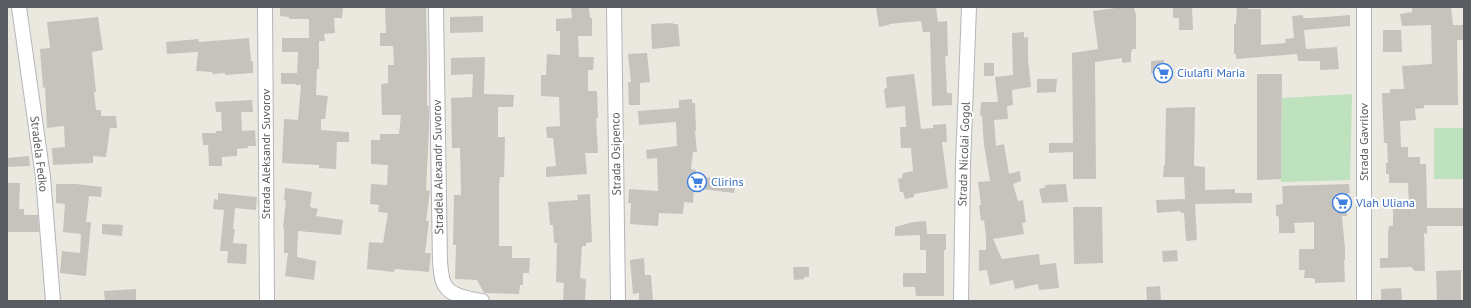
<svg xmlns="http://www.w3.org/2000/svg" width="1471" height="308" viewBox="0 0 1471 308" font-family="'PT Sans',sans-serif">
<style>
.green{fill:#bde2bd}
.building{fill:#c6c3bd}
.lines{fill:none;stroke-linecap:round;stroke-linejoin:round}
.street-casing{stroke:#b3b6ba;stroke-width:16}
.street{stroke:#fff;stroke-width:14}
.labels{text-anchor:middle;stroke-width:4;stroke-linejoin:round;paint-order:stroke}
.shop-label{font-size:12px;fill:#366cbe;stroke:#fff;text-anchor:start}
.street-label{font-size:12px;fill:#595c60;stroke:#fff}
</style>
<rect width="100%" height="100%" fill="#ebe8e0"/>
<path class="green" d="M1352 94 1350 180 1281 182 1282 98Z
M1434 128H1464V179H1434Z"/>
<path class="building" d="M280 7H343L342 18H334L335 33 324 34 325 41H319V69H317L316 95 328 96 325 119H321V130L349 132V142H337L336 169 319 168V165L282 163 284 119 298 120 301 85H296V84H281V73H297L298 52H282V38H309V19H289V17L280 16Z
M385 7H426L427 51V106H429V128L426 190 430 191 426 221H429L425 253H431L429 272 395 269 394 272 367 269 369 242 383 243 388 213 378 212 379 205 370 204 371 184 387 185 388 165 371 164V140H380V134H399L401 115H382L381 84 388 83V65H394L393 46H380V33H386Z
M571 7H589L590 18H592V36H578L579 57H594L593 70H588V91H597L598 118H596L598 153H585L587 174 546 177V167L556 166 553 138H547L546 127 560 126 559 97 541 96V75H546L547 54 560 55V31H556V19L572 18Z
M876 7H936L938 22 947 21 948 56H945L947 93H952V105L932 106 930 32H923L921 21 889 24V25L879 27Z
M1123 7H1134L1135 13H1136V49H1132V52H1131V62L1122 63V58L1095 62 1096 179H1073V152L1049 153V143H1073L1072 53 1098 49 1093 11Z
M1173 7H1192L1193 30H1179V18H1173Z
M1237 7H1248V9H1261V45L1286 43 1285 39 1294 38 1292 16 1303 15V18H1312L1350 15V26L1304 30 1306 49 1337 47 1339 69 1320 70V61H1298L1297 54 1236 59V54H1234V24H1236Z
M1412 7H1451L1453 25H1464V40H1457L1458 105H1424V108L1415 109 1416 120 1400 121 1401 147H1408V157H1420V164H1426L1427 208H1464V226H1427V234L1424 233 1425 271H1414V269H1412V267L1380 268V258H1388V234L1389 226H1393V208H1409L1408 183H1389V174H1386V163H1388L1387 143H1384L1382 93H1390V89H1404L1402 66 1432 64 1431 25 1402 26 1400 14 1412 12Z
M483 16V32L450 33V17Z
M98 17 103 50 92 52 96 92H94L96 110H101V116H116L117 128H110L106 157 93 156V163L53 165 52 148 65 147 64 126 47 128 45 87 43 88 40 49 50 48 47 22Z
M673 23V24H678L680 46 652 49 651 24Z
M1383 30H1401L1402 52H1383Z
M1024 32V38L1028 37V60L1031 87 1012 90 1013 105 1007 106 1008 119 994 120 996 146 1004 144 1009 174 1020 171 1021 181 1013 184 1018 201 1023 200 1026 222 1022 223 1024 234 993 239 1002 259 1039 254 1040 265 1056 263 1059 288 1039 290 1038 284 1015 289 1013 280 990 285 987 270 979 271V250H986V236L984 220 981 221 979 205H981L978 182 990 181 984 145 982 116 980 115 981 102H998L995 77 1013 75 1012 33Z
M249 38 251 61H253V73L225 75V73L213 74 212 72 196 71 198 52 167 54 166 42 198 39 199 42Z
M647 53 650 82 640 83V105H629L628 82H631L628 54Z
M485 57 484 94 514 95 513 107H498V137H505L504 177H500L499 187V246H512V258H530L529 273H523V285H520L519 294 484 293 477 280 455 279 456 245H453L454 195H461L460 148H452L451 98 472 97 473 74 451 75V58Z
M1164 60V73H1151V61Z
M984 63H994V76H984Z
M914 74 921 129 933 128V125L946 124 947 142H942L948 188 914 194V197L905 199 903 192H900L898 179 902 178 903 173 913 171 911 148H901L900 127H906L905 106 886 108 884 89 887 88 886 77Z
M1257 74H1282L1281 179 1257 180Z
M1037 79H1057L1056 92 1037 93Z
M692 99V103H695L696 131H695L697 152H693L691 169 696 170V176L736 181 734 193 694 188 693 203 684 202 683 214 659 213 658 226 630 224 631 203H628L629 189 658 191 657 158 647 159 646 150 677 146 676 122 639 125 638 111 679 108V100Z
M252 100 253 112H241L242 131 255 130 256 146H248V148L237 149V156L222 157V166H209L208 145H203L202 133H216V131H222L221 112H216L215 102Z
M1195 107 1194 166 1205 167V190L1235 189V193H1252V203L1195 204 1197 240 1186 241 1184 213H1181L1180 211 1157 213 1156 200 1185 199 1184 177H1163L1164 165H1165L1166 108Z
M29 156 30 166 7 167V158Z
M7 183H20L19 209H24V215H38L39 232H7Z
M56 184H76L102 187 101 197 89 196 86 222H91L86 276 60 273 62 251 80 253 81 234 63 232 65 204 56 203Z
M1066 184 1068 202 1042 203 1039 189 1046 187 1045 185Z
M1349 184 1350 193 1346 194 1347 216H1342L1345 249V260H1344L1345 282 1315 283V279H1313V278H1304L1305 270H1299V249H1314V222L1294 223 1295 233H1279V219L1278 216H1276V205L1283 204 1282 186Z
M285 188 312 192 310 207 318 209 316 216 343 220 341 235 298 231 297 257 316 261 314 280 285 276 288 253H284V228H283L286 201 284 200Z
M218 193 257 197 256 210 235 208 233 229H235L233 243 247 244 246 264 227 263 228 251H220L224 210 213 209 214 199 218 200Z
M590 194 592 242 586 243V246H582L580 278 586 279 585 301H563L564 283 556 282 557 243H554L553 225H550L548 202 578 200 577 195Z
M1073 207H1102L1103 263 1074 264Z
M926 221 927 234H946V250H944V296H916L915 287H903V273H926V250H920V235L895 236V227L913 222Z
M102 224 123 225 122 236 102 234Z
M1177 250 1178 261 1163 262 1162 251Z
M644 258 645 275H651L653 301H639V293L633 294 630 260Z
M793 267H809V277H804V279L794 280Z
M1461 270V301H1437L1436 271Z
M1160 286 1161 301H1147L1146 287Z
M1401 288 1402 300 1381 301V289Z
M136 289V301H105L104 291Z"/>
<g class="lines">
<defs>
<path id="street" d="M19 7 43 177 53 301
M265 7 267 301
M436 7 440 262C441 270 441 281 446 287 453 297 471 299 482 301
M614 7 618 301
M1364 7V301
M961 301 963 164 969 7"/>
</defs>
<use href="#street" class="street-casing"/>
<use href="#street" class="street"/>
</g>
<defs>
<symbol id="supermarket-ring" viewBox="-11 -11 22 22"><circle r="9.5" fill="#fff" stroke="#3f7fe0" stroke-width="1.5"/><path d="M-6-5.5h2.5l.6 2H6L4.5 2H-2.5L-4.4-4H-6ZM-1.5 3.2a1.3 1.3 0 1 0 .1 0ZM3 3.2a1.3 1.3 0 1 0 .1 0Z" fill="#3f7fe0"/></symbol>
</defs>
<g fill-rule="evenodd">
<use href="#supermarket-ring" x="1152" y="62" width="22" height="22"/>
<use href="#supermarket-ring" x="686" y="171" width="22" height="22"/>
<use href="#supermarket-ring" x="1331" y="192" width="22" height="22"/>
</g>
<g class="labels">
<g class="shop-label">
<text x="1177" y="77">Ciulafli Maria</text>
<text x="711" y="186">Clirins</text>
<text x="1356" y="207">Vlah Uliana</text>
</g>
<g class="street-label">
<text transform="translate(1364 142) rotate(-90)" y="4">Strada Gavrilov</text>
<text transform="translate(39 154) rotate(83)" y="4">Stradela Fedko</text>
<text transform="translate(266 154) rotate(-90)" y="4">Strada Aleksandr Suvorov</text>
<text transform="translate(616 154) rotate(-91)" y="4">Strada Osipenco</text>
<text transform="translate(964 154) rotate(-88)" y="4">Strada Nicolai Gogol</text>
<text transform="translate(438 167) rotate(-91)" y="4">Stradela Alexandr Suvorov</text>
</g>
</g>
<rect width="1471" height="308" fill="none" stroke="#595c60" stroke-width="16"/>
</svg>
